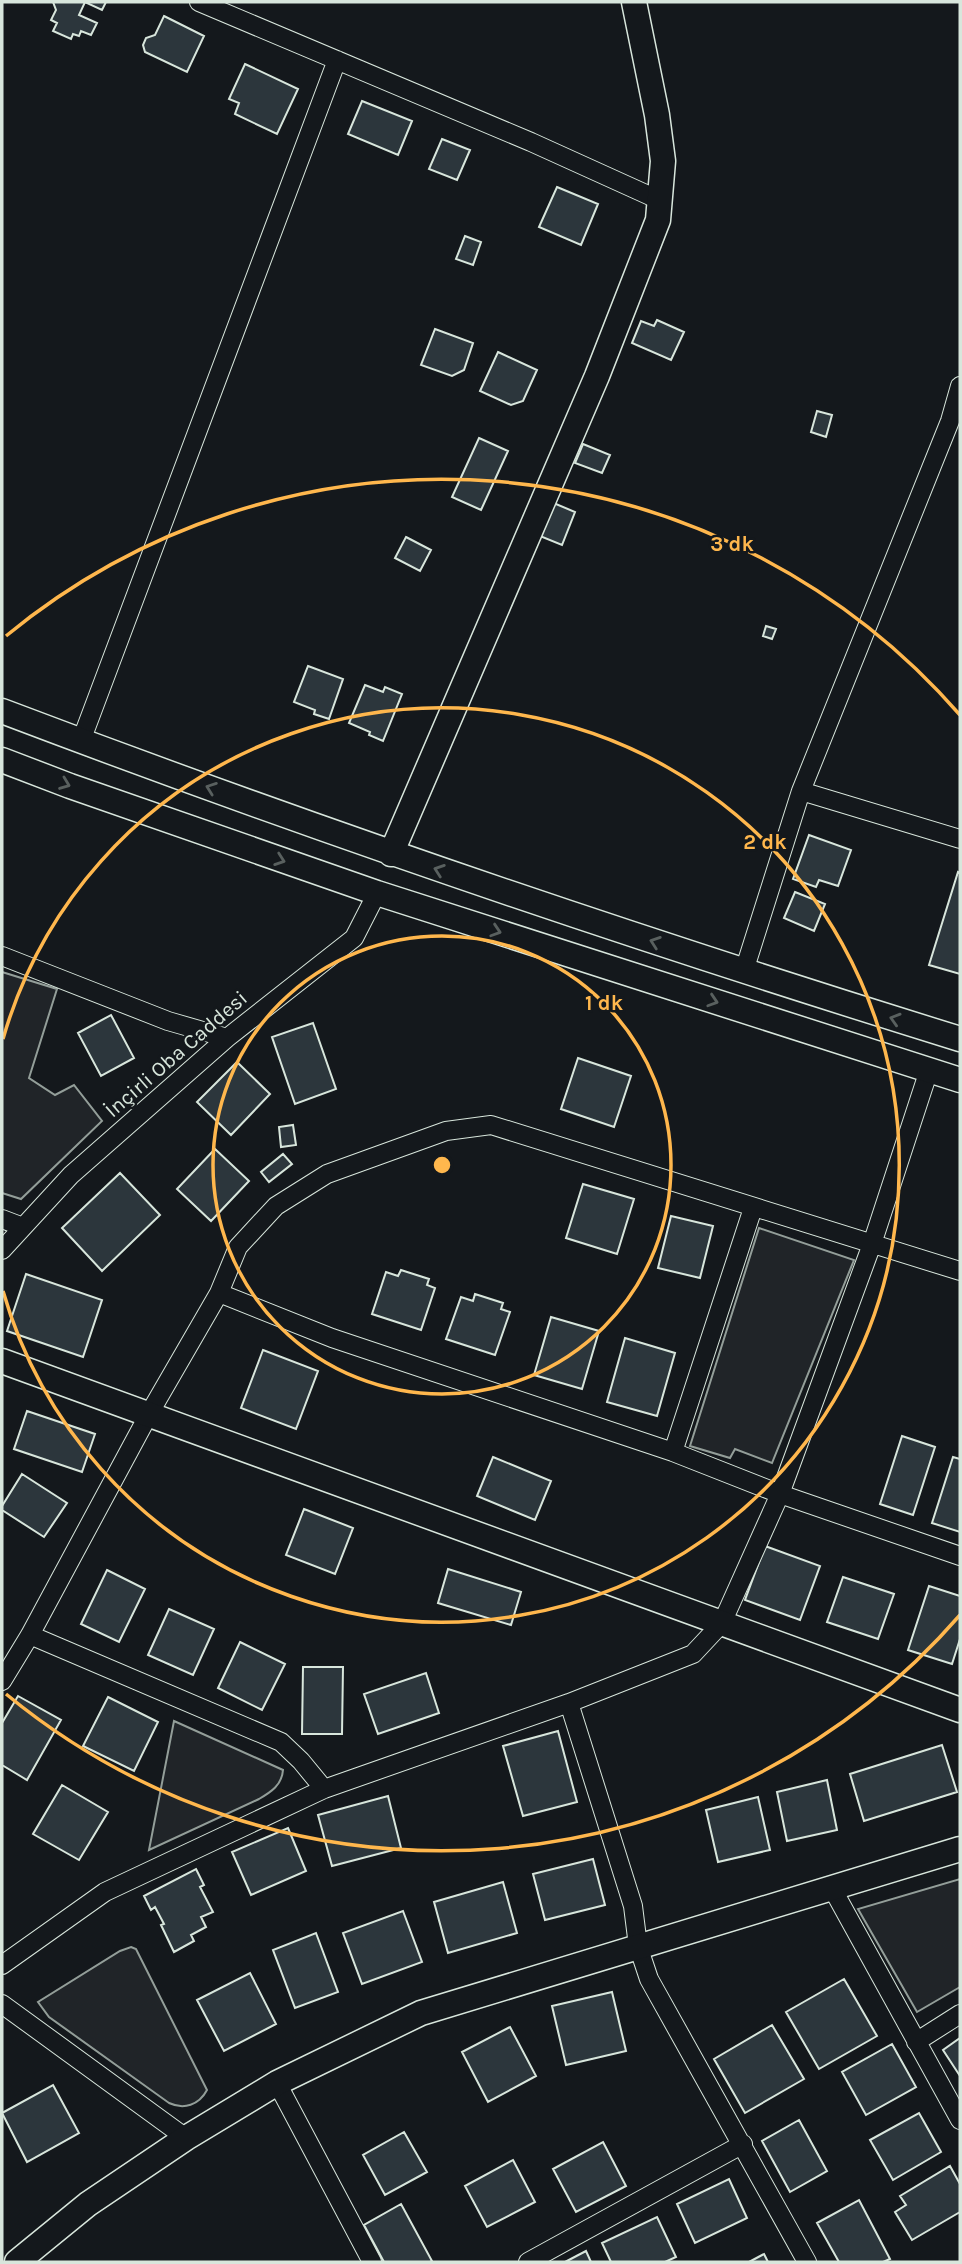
<svg xmlns="http://www.w3.org/2000/svg" width="962" height="2264" viewBox="0 0 962 2264" font-family="Karla,sans-serif">
<style>
.green{fill:#202428;stroke:#939e99;stroke-width:2}
.building{fill:#2c363c;stroke:#d8e6dc;stroke-width:2}
.lines{fill:none;stroke-linecap:round;stroke-linejoin:round}
.street-casing{stroke:#d8e6dc;stroke-width:20}
.secondary-casing{stroke:#d8e6dc;stroke-width:27}
.street{stroke:#14181c;stroke-width:18}
.secondary{stroke:#14181c;stroke-width:24}
.oneway{stroke:#59605f}
.ring{fill:none;stroke:#ffb74d;stroke-width:3.5}
.labels{text-anchor:middle;stroke-width:5;stroke-linejoin:round;paint-order:stroke}
.street-label{font-size:21px;fill:#d8e6dc;stroke:#14181c}
.centre{fill:#ffb74d;stroke:#14181c;stroke-width:3.5}
.ring-label{font-size:21px;text-anchor:middle;font-weight:bold;fill:#ffb74d;stroke:#14181c;stroke-width:5;stroke-linejoin:round;paint-order:stroke}
</style>
<rect width="100%" height="100%" fill="#14181c"/>
<path class="green" d="M2 972 57 989 29 1078 55 1095 74 1085 102 1121 21 1199 2 1193Z
M759 1228 854 1260 772 1463 735 1449 730 1458 690 1446Z
M174 1721 283 1770C282 1785 271 1792 259 1799L149 1850Z
M960 1879V1987L917 2012 858 1909Z
M131 1947 136 1949 207 2090C199 2105 184 2110 169 2103L49 2017 38 2002 120 1951Z"/>
<path class="building" d="M53 2H106L102 10 85 2 79 15 97 23 91 35 81 31 79 36 73 34 71 39 53 31 57 23 51 20 56 10Z
M164 16 204 36 187 72 145 52 143 45 146 38 155 35Z
M245 64 298 89 277 134 235 114 239 103 229 99Z
M362 101 412 121 398 155 348 134Z
M442 139 470 150 457 180 429 169Z
M557 187 598 204 581 245 539 227Z
M465 236 481 242 473 265 456 259Z
M657 320 684 332 671 360 632 343 641 321 654 326Z
M435 329 473 343 464 370 452 376 421 365Z
M498 352 537 370 523 401 511 405 480 391Z
M817 411 832 415 826 437 811 432Z
M479 438 508 451 481 510 452 497Z
M583 444 610 455 602 473 575 463Z
M544 499 575 512 562 545 530 532Z
M406 537 431 550 420 571 395 558Z
M766 626 776 629 772 639 763 636Z
M308 666 343 679 329 719 314 714 315 710 294 702Z
M365 685 383 692 385 687 402 694 383 741 369 735 370 732 349 723Z
M809 835 851 850 838 886 819 880 816 887 793 879Z
M958 872 960 873V974L929 965Z
M795 892 825 904 814 931 784 918Z
M111 1015 134 1058 101 1076 78 1033Z
M313 1023 336 1089 295 1104 272 1037Z
M578 1058 631 1076 614 1127 561 1109Z
M237 1062 270 1094 231 1135 197 1102Z
M293 1125 296 1145 281 1147 279 1127Z
M215 1149 249 1181 211 1221 177 1189Z
M283 1154 292 1164 269 1182 261 1172Z
M120 1173 160 1215 102 1271 62 1228Z
M583 1184 634 1199 617 1254 566 1238Z
M671 1216 713 1226 700 1278 658 1268Z
M401 1270 429 1279 427 1285 435 1288 421 1330 372 1314 386 1272 398 1276Z
M26 1274 102 1300 83 1357 7 1331Z
M475 1294 503 1303 501 1309 510 1312 495 1355 446 1339 461 1297 473 1301Z
M551 1317 599 1331 582 1389 534 1375Z
M625 1338 675 1353 657 1416 607 1402Z
M263 1350 318 1371 296 1429 241 1408Z
M27 1411 95 1434 82 1472 14 1449Z
M902 1436 935 1447 913 1515 880 1504Z
M493 1457 551 1481 535 1520 477 1496Z
M953 1457 960 1459V1532L932 1523Z
M22 1474 67 1503 44 1537 2 1510V1506Z
M304 1509 353 1528 335 1574 286 1555Z
M765 1546 820 1566 800 1620 745 1600Z
M448 1569 521 1592 511 1625 438 1603Z
M107 1570 145 1589 119 1642 81 1624Z
M843 1577 894 1594 878 1639 827 1622Z
M929 1586 960 1596V1639L952 1664 908 1650Z
M169 1609 214 1629 193 1675 148 1655Z
M240 1642 285 1664 262 1710 218 1688Z
M303 1667H343L342 1734H302Z
M426 1673 439 1713 378 1734 364 1694Z
M18 1696 61 1720 27 1780 2 1765V1723Z
M108 1697 158 1722 134 1771 83 1746Z
M558 1731 577 1802 523 1816 503 1746Z
M942 1745 957 1792 864 1821 850 1774Z
M827 1780 837 1830 787 1841 777 1792Z
M62 1785 108 1812 79 1860 33 1834Z
M388 1796 401 1848 332 1866 318 1815Z
M758 1797 770 1850 718 1862 706 1810Z
M288 1828 306 1871 251 1895 232 1852Z
M593 1859 605 1905 545 1920 533 1874Z
M196 1869 204 1885 200 1887 213 1912 201 1917 206 1927 191 1935 194 1941 174 1952 161 1925 164 1924 155 1907 151 1910 144 1896Z
M503 1882 517 1933 448 1953 434 1902Z
M403 1911 422 1962 362 1984 343 1933Z
M316 1933 338 1992 295 2008 273 1950Z
M250 1973 276 2024 224 2051 197 2000Z
M844 1979 877 2036 819 2069 786 2012Z
M612 1992 626 2051 566 2065 552 2006Z
M772 2025 804 2079 745 2113 714 2059Z
M510 2027 536 2076 488 2102 462 2052Z
M960 2038V2076L943 2050Z
M892 2044 916 2087 866 2115 842 2072Z
M53 2085 79 2133 27 2162 2 2113Z
M919 2113 941 2152 893 2180 870 2140Z
M799 2120 827 2171 790 2192 762 2141Z
M404 2132 427 2172 385 2195 363 2155Z
M603 2142 626 2186 576 2212 553 2169Z
M513 2160 535 2202 487 2227 465 2186Z
M950 2166 960 2184V2212L912 2240 895 2212 906 2205 900 2196Z
M729 2179 747 2218 695 2243 677 2204Z
M859 2200 890 2259 883 2262H839L817 2223Z
M401 2204 432 2261 430 2262H384L364 2225Z
M657 2217 676 2257 665 2262H611L602 2243Z
M586 2251 591 2262H565Z
M764 2254 768 2262H749Z"/>
<g class="lines">
<defs>
<path id="street" d="M199 2 531 142 659 200
M81 741 337 60
M801 791 960 839
M2 956 168 1021 227 1038
M744 971 801 791 950 421 960 386
M2 1219 23 1227
M2 1250 71 1175 227 1038 354 938 377 893
M219 1293 332 1338 673 1452 780 1494 960 1556
M673 1452 753 1208
M30 1635 281 1742 301 1761 324 1789
M2 1681 30 1635 149 1414 219 1293 238 1247 276 1206 327 1174 446 1131 491 1125 960 1271
M569 1703 633 1906 638 1946 649 1979 807 2262
M832 1888 960 2120
M2 1965 105 1892 324 1789 569 1703 693 1654 722 1623 780 1494 872 1244 929 1070
M2 2004 186 2138
M916 2042 960 2014
M277 2083 372 2262
M528 2262 743 2144"/>
<path id="secondary" d="M2 711C318 831 637 939 960 1039
M2 760 70 786 377 893 960 1080
M391 854 597 376 658 220 663 161 657 115 634 2
M2 1361 960 1710
M17 2262 88 2204 186 2138 277 2083 421 2013 960 1849"/>
</defs>
<use href="#street" class="street-casing"/>
<use href="#secondary" class="secondary-casing"/>
<use href="#street" class="street"/>
<use href="#secondary" class="secondary"/>
</g>
<defs><path id="oneway-chevron" d="M-2-3.5L2.5 0L-2 3.5" fill="none" stroke-width="1.6" stroke-linecap="round" stroke-linejoin="round" transform="scale(1.75)"/></defs>
<g class="oneway">
<use href="#oneway-chevron" transform="translate(65 784) rotate(21)"/>
<use href="#oneway-chevron" transform="translate(211 788) rotate(-160)"/>
<use href="#oneway-chevron" transform="translate(280 860) rotate(19)"/>
<use href="#oneway-chevron" transform="translate(439 870) rotate(-161)"/>
<use href="#oneway-chevron" transform="translate(496 931) rotate(18)"/>
<use href="#oneway-chevron" transform="translate(655 942) rotate(-161)"/>
<use href="#oneway-chevron" transform="translate(713 1001) rotate(18)"/>
<use href="#oneway-chevron" transform="translate(895 1019) rotate(-163)"/>
</g>
<g class="ring">
<circle cx="442" cy="1165" r="229"/>
<path d="M3 1039A457 457 0 1 1 3 1291"/>
<path d="M960 1615A686 686 0 0 1 6 1694M6 636A686 686 0 0 1 960 715"/>
</g>
<g class="labels">
<g class="street-label">
<text transform="translate(176 1054) rotate(-41)" y="7">İnçirli Oba Caddesi</text>
</g>
</g>
<circle cx="442" cy="1165" r="10" class="centre"/>
<g class="ring-label">
<text x="732" y="551">3 dk</text>
<text x="765" y="849">2 dk</text>
<text x="604" y="1010">1 dk</text>
</g>
<rect width="962" height="2264" fill="none" stroke="#d8e6dc" stroke-width="7"/>
</svg>
